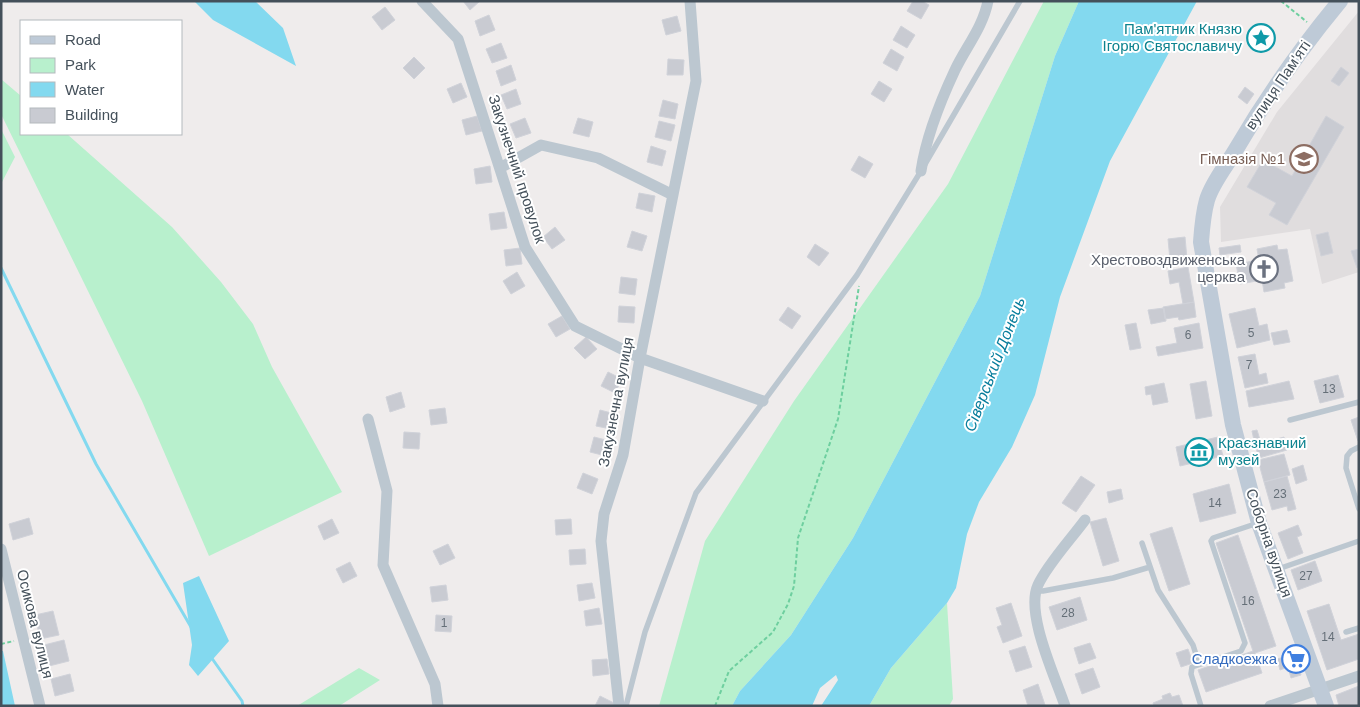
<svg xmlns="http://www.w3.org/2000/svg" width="1360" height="707" viewBox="0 0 1360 707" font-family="Arial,sans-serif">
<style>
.education{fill:#e0ddde}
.green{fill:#b8f0cd}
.water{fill:#83d9ef}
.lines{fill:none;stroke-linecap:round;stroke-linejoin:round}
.stream{stroke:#83d9ef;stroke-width:3}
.building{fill:#c9cbd2;stroke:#d0d2d9}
.path{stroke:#6ecf9f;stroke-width:2;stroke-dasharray:4 2.5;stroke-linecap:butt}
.lane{stroke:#bcc7d0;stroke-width:5.5}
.street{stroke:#bcc7d0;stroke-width:11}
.secondary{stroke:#becad7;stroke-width:16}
.labels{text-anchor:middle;stroke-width:4;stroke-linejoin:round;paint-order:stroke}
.number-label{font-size:12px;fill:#656f78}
.culture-label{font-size:15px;fill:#0d838f;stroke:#fff;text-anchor:end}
.street-label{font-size:15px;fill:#44505a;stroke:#fff}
.education-label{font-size:15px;fill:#785e54;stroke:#fff;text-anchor:end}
.worship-label{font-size:15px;fill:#5b616d;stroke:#fff;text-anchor:end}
.shop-label{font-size:15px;fill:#366cbe;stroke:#fff;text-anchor:end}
.water-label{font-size:16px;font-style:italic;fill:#077d9c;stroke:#fff}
</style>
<rect width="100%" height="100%" fill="#efecec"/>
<path class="education" d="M1359 11V272L1322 284 1310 229 1221 242 1220 207 1277 112Z"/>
<path class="green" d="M1044 1H1079L1055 56 980 296 853 538 791 635 740 691 732 706H659L705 541 794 401 948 184Z
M1 79 21 96V134H67L172 227 221 282 253 324 272 367 342 492 209 556 142 401 1 114Z
M1 129 15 157 1 184Z
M947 603 953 699 949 706H869L891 668Z
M359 668 380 680 339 706H297Z"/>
<path class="water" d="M194 1H255L283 28 296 66 213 20Z
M1079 1H1197L1110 161 1060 297 1035 395 1012 447 979 502 967 534 956 588 947 603 891 668 869 706H821L838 680 836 675 820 688 812 706H732L740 691 791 635 853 538 980 296 1055 56Z
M199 576 229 641 198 676 189 665 192 645 183 583Z
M1 651H3L15 706H1Z"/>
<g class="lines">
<path class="stream" d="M1 268 96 464 191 627
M211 657 242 701 243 706"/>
</g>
<path class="building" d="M463 1H480L470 10Z
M913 1H922L929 5 921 19 907 11Z
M385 7 395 20 382 30 372 17Z
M489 15 495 30 480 36 475 21Z
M677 16 681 31 666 35 662 20Z
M901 26 915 35 907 48 893 40Z
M501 43 507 58 492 63 486 49Z
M891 49 904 57 897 71 883 63Z
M414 57 425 68 414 79 403 68Z
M668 59 684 60 683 75H667Z
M511 65 516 80 501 86 496 71Z
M1341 67 1349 73 1339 86 1331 81Z
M879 81 892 89 884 102 871 94Z
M461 83 467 97 453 103 447 89Z
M1245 87 1254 94 1247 104 1238 97Z
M516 89 521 104 507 109 501 95Z
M663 100 678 104 675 119 659 116Z
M477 116 482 131 466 135 462 120Z
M1326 116 1344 127 1287 225 1269 215 1276 203 1247 187 1263 160 1292 176Z
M525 118 531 133 516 138 510 124Z
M578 118 593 122 589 137 573 133Z
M659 121 675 125 671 141 655 137Z
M651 146 666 151 662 166 647 162Z
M859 156 873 164 865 178 851 170Z
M490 166 492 182 476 184 474 169Z
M639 193 655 196 652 212 636 208Z
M504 212 507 228 491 230 489 214Z
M555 227 565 240 552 249 543 237Z
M632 231 647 236 642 251 627 247Z
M1328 232 1333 253 1321 256 1316 235Z
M1185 237 1187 259 1170 260 1168 239Z
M815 244 829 253 819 266 807 257Z
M1240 245 1241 252 1220 255 1219 248Z
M1277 245 1278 250 1287 249 1293 281 1284 283 1285 288 1264 292 1262 280 1240 284 1236 264 1259 260 1257 249Z
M520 248 522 264 506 266 504 250Z
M1359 249V267L1357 268 1351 251Z
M1188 267 1194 302 1183 304 1179 282 1170 284 1168 271Z
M517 272 525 286 511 294 503 281Z
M621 277 637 279 635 295 619 293Z
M1194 302 1196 317 1179 320 1178 317 1165 319 1163 307Z
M619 306 635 307 634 323 618 322Z
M788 307 801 316 792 329 779 320Z
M1164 308 1166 321 1151 324 1148 310Z
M1255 308 1259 326 1267 324 1270 340 1237 348 1229 314Z
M562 316 570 329 556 337 548 324Z
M1136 323 1141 348 1130 350 1125 325Z
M1199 323 1203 348 1158 356 1156 347 1177 343 1174 328Z
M1287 330 1290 342 1274 345 1271 333Z
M586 337 597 349 585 359 574 348Z
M1255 354 1259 375 1266 373 1268 383 1245 388 1238 357Z
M608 372 622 379 615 393 601 386Z
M1338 375 1344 397 1320 403 1314 381Z
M1206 381 1212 416 1196 419 1190 384Z
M1289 381 1294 399 1249 407 1246 391Z
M1164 383 1168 402 1153 405 1151 394 1146 395 1145 387Z
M401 392 405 407 390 412 386 397Z
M445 408 447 423 431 425 429 410Z
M600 410 615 414 611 429 596 426Z
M1359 417V440L1358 441 1351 420Z
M1257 430 1261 443 1255 445 1252 431Z
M404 432 420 433 419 449 403 448Z
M594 437 610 441 606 456 590 452Z
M1218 437 1223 456 1180 466 1176 447Z
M1284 437 1287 450 1259 458 1255 445Z
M1284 454 1290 475 1264 482 1258 460Z
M1303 465 1307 480 1296 484 1292 469Z
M583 473 598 479 592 494 577 488Z
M1081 476 1095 485 1076 512 1062 503Z
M1287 476 1296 509 1288 511 1287 506 1272 510 1264 482Z
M1229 484 1236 513 1200 522 1193 494Z
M1121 489 1123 499 1109 503 1107 492Z
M29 518 33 534 13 540 9 524Z
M1106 518 1119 561 1103 566 1090 522Z
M332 519 339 533 324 540 318 526Z
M571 519 572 534 556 535 555 520Z
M1298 525 1302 535 1297 537 1303 553 1288 559 1278 533Z
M1172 527 1190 584 1169 591 1150 534Z
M1238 535 1276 646 1255 653 1262 673 1206 692 1198 670 1253 651 1216 543Z
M448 544 455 558 440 565 433 551Z
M585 549 586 564 570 565 569 550Z
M1315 561 1322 581 1298 590 1291 570Z
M350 562 357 576 343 583 336 569Z
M592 583 595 598 579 601 577 585Z
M446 585 448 600 432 602 430 587Z
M1080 597 1087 620 1057 630 1049 607Z
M1011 603 1022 636 1003 643 997 627 1002 625 996 608Z
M1329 604 1341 640 1359 634V659L1327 670 1307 611Z
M599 608 602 624 586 626 584 611Z
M53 611 59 635 40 639 35 615Z
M436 615 452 616 451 632 435 631Z
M64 640 69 661 49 666 44 645Z
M1090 643 1096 658 1079 664 1074 648Z
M1025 646 1032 667 1016 672 1009 651Z
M1188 649 1193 663 1181 667 1176 653Z
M1295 654 1301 675 1291 678 1288 667 1280 670 1277 659Z
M607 659 609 674 593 676 592 660Z
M1093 668 1100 687 1082 694 1075 674Z
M70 674 74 691 55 696 51 679Z
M1038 684 1045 705 1028 706 1023 690Z
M1359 686V706H1339L1336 695Z
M1170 693 1172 697 1179 695 1183 706H1154L1153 703 1163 699 1162 696Z
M600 696 614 703 613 706H595Z"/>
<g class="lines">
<path class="path" d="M1281 1 1307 22
M1 644 14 641
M715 706 729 671 773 632 788 604 794 586 798 538 838 419 859 286"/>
<path class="lane" d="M1290 420 1359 402
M1359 447 1351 451 1347 456 1346 468 1359 509
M1142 543 1158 590 1193 645 1199 664
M1278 569 1359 541
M1036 591H1043L1113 578 1150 567
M1346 632 1359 628
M626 706 645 632 696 493 857 275 921 171 1020 1
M1201 706 1191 674 1192 667 1241 651 1245 643 1211 541 1213 538 1258 523"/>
<path class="street" d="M422 1 458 39 525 247 575 326 640 358 763 401
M500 168 541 145 598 158 673 195
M921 171C926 137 940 102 955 70 966 47 983 27 988 1
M368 419 387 491 383 565 435 684 438 706
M1 549 40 706
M619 706 601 541 604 514 623 455 640 358 696 81 690 1
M1065 706C1055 676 1025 613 1038 585 1047 565 1071 539 1085 520
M1270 706 1359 676"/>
<path class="secondary" d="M1326 706 1259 523 1233 425 1201 242C1202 228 1203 214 1207 200 1212 183 1226 166 1235 151 1266 98 1301 48 1340 1"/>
</g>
<defs>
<symbol id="sight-ring" viewBox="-11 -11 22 22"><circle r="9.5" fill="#fff" stroke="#0f9aa8" stroke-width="1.5"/><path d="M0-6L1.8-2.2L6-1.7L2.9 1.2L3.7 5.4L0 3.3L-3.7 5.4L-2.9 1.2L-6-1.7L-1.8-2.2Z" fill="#0f9aa8"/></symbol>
<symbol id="school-ring" viewBox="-11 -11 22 22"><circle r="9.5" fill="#fff" stroke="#8d6e63" stroke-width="1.5"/><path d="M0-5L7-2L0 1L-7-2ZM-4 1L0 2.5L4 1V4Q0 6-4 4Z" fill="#8d6e63"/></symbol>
<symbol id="church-ring" viewBox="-11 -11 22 22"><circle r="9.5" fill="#fff" stroke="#6b7280" stroke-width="1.5"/><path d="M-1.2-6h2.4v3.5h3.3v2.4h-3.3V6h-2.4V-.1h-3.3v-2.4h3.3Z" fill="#6b7280"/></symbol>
<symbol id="museum-ring" viewBox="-11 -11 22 22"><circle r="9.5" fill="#fff" stroke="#0f9aa8" stroke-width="1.5"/><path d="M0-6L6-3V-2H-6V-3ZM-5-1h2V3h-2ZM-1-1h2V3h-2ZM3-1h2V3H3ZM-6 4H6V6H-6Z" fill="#0f9aa8"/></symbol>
<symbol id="supermarket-ring" viewBox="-11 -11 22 22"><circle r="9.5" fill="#fff" stroke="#3f7fe0" stroke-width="1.5"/><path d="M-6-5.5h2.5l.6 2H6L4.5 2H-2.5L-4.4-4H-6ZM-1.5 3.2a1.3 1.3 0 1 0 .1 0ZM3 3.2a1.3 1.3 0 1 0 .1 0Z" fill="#3f7fe0"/></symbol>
</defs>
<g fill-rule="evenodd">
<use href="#sight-ring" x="1245" y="22" width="32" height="32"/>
<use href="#school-ring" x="1288" y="143" width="32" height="32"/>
<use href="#church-ring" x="1248" y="253" width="32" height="32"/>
<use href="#museum-ring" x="1183" y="436" width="32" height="32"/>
<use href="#supermarket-ring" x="1280" y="643" width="32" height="32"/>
</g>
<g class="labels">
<g class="number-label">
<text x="1251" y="337">5</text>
<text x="1188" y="339">6</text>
<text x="1249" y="369">7</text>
<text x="1329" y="393">13</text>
<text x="1280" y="498">23</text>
<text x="1215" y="507">14</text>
<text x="1306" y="580">27</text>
<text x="1248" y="605">16</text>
<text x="1068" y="617">28</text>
<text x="444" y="627">1</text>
<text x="1328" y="641">14</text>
</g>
<g class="culture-label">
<text x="1242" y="34">Пам'ятник Князю<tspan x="1242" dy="17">Ігорю Святославичу</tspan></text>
<text x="1218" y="448" text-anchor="start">Краєзнавчий<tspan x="1218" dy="17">музей</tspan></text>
</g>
<g class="street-label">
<text transform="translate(1278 85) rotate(-56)" y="5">вулиця Пам'яті</text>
<text transform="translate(517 169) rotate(72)" y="5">Закузнечний провулок</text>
<text transform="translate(616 402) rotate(-79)" y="5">Закузнечна вулиця</text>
<text transform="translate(1269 543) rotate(71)" y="5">Соборна вулиця</text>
<text transform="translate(35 624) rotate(76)" y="5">Осикова вулиця</text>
</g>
<g class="education-label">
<text x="1285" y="164">Гімназія №1</text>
</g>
<g class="worship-label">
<text x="1245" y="265">Хрестовоздвиженська<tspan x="1245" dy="17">церква</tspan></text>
</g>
<g class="shop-label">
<text x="1277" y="664">Сладкоежка</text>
</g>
<g class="water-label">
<text transform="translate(994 364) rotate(-69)" y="6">Сіверський Донець</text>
</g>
</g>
<rect width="1360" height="707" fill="none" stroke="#44505a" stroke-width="5"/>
<rect x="20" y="20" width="162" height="115" fill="#ffffff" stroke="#b4b9bd"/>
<rect x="30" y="36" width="25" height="8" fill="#becad7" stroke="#b4b9bd"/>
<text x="65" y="45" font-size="15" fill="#44505a">Road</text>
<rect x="30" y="58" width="25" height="15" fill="#b8f0cd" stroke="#b4b9bd"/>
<text x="65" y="70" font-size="15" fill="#44505a">Park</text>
<rect x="30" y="82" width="25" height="15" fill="#83d9ef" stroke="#b4b9bd"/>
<text x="65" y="95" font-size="15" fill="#44505a">Water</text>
<rect x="30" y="108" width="25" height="15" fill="#c9cbd2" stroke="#b4b9bd"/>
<text x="65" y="120" font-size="15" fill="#44505a">Building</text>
</svg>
